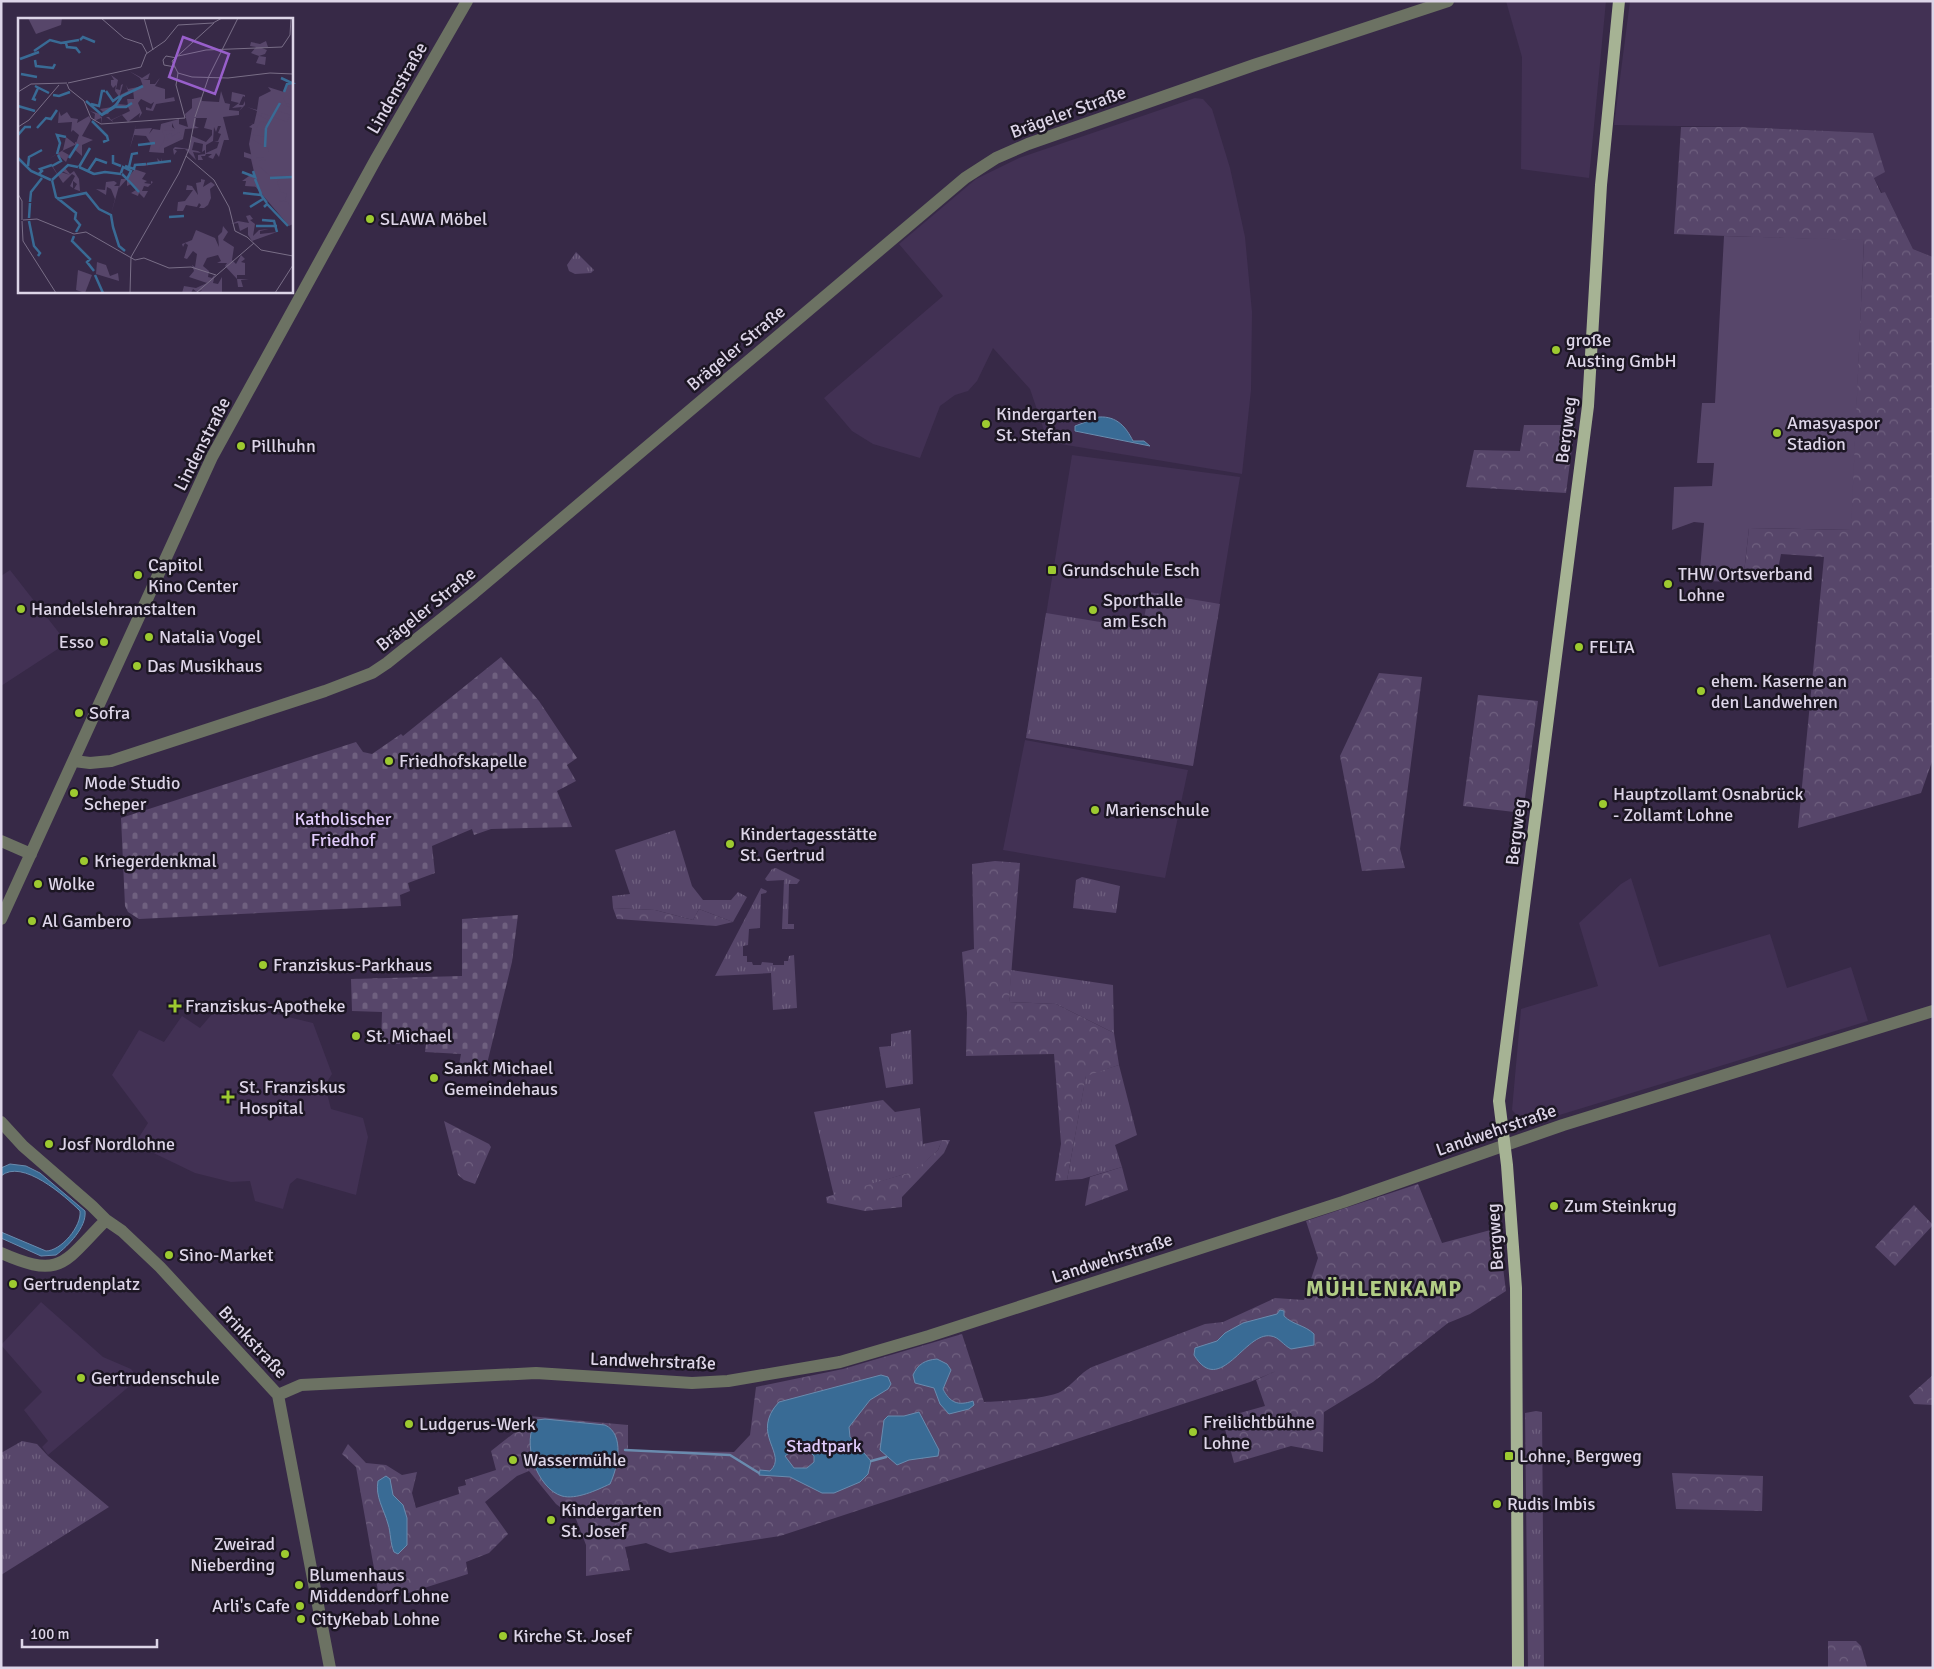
<svg xmlns="http://www.w3.org/2000/svg" width="1934" height="1669" viewBox="0 0 1934 1669" font-family="Signika,sans-serif">
<style>
.built{fill:#423154}
.grass{fill:url(#grass-tufts)}
.forest{fill:url(#forest-crowns)}
.cemetery{fill:url(#cemetery-stones)}
.pitch{fill:#57466a}
.water{fill:#396b95;stroke:#6a8bae;fill-rule:evenodd}
.lines{fill:none;stroke-linecap:round;stroke-linejoin:round}
.stream{stroke:#6a8bae;stroke-width:2.5}
.minor{stroke:#6c7263;stroke-width:12}
.major{stroke:#a6b394;stroke-width:12}
.poi-dot{fill:#9dca30;stroke:#1c1623;stroke-width:2}
.labels{text-anchor:middle;stroke-width:5;stroke-linejoin:round;paint-order:stroke}
.street-label{font-size:18px;fill:#ddd5e8;stroke:#1c1623}
.poi-label{font-size:18px;fill:#ddd5e8;stroke:#1c1623;text-anchor:start}
.park-label{font-size:18px;fill:#e1ccfc;stroke:#1c1623}
.district-label{font-size:22px;font-weight:bold;letter-spacing:1px;fill:#b2cd85;stroke:#1c1623}
.inset-river{fill:none;stroke:#396b95;stroke-width:2.5}
.inset-road{fill:none;stroke:#796e87;stroke-width:1}
.view{fill:#985fcb;fill-opacity:0.15;stroke:#985fcb;stroke-width:2.5}
.inset-edge{fill:none;stroke:#ddd5e8;stroke-width:2.5}
</style>
<defs>
<pattern id="grass-tufts" width="24" height="20" patternUnits="userSpaceOnUse" patternTransform="scale(1.25)"><rect width="24" height="20" fill="#57466a"/><path d="M3 7l-1-3M5 7V3M7 7l1-3M15 17l-1-3M17 17v-4M19 17l1-3" fill="none" stroke="#6f607f"/></pattern>
<pattern id="forest-crowns" width="20" height="18" patternUnits="userSpaceOnUse" patternTransform="scale(1.25)"><rect width="20" height="18" fill="#57466a"/><path d="M2 6a3 3 0 1 1 6 0M12 15a3 3 0 1 1 6 0" fill="none" stroke="#6f607f"/></pattern>
<pattern id="cemetery-stones" width="16" height="16" patternUnits="userSpaceOnUse" patternTransform="scale(1.25)"><rect width="16" height="16" fill="#57466a"/><path d="M2 7V4a2 2 0 0 1 4 0v3zM10 15v-3a2 2 0 0 1 4 0v3z" fill="#6f607f"/></pattern>
</defs>
<rect width="100%" height="100%" fill="#372947"/>
<path class="built" d="M1506 1H1606L1589 178 1521 169 1522 57Z
M1630 1H1933V257L1913 249 1885 192 1882 193 1874 178 1873 133 1741 127 1614 125Z
M1195 98 1203 99 1212 109 1230 168 1245 237 1252 312 1251 390 1242 474 1048 442 1030 389 993 348 977 381 968 391 955 395 940 406 920 458 873 444 852 431 824 398 943 296 899 244 976 179 1019 158Z
M1072 455 1240 477 1193 766 1026 738Z
M10 570 67 643 1 686V576Z
M1025 740 1188 770 1165 878 1003 850Z
M1631 878 1659 967 1770 934 1787 988 1851 967 1868 1021 1543 1120 1523 1122 1512 1110 1521 1009 1598 986 1579 923 1621 884Z
M219 1006 255 1009 313 1023 332 1074 325 1085 331 1109 363 1118 368 1137 356 1195 297 1178 290 1184 283 1209 255 1201 250 1181 231 1182 195 1173 137 1145 136 1142 148 1123 112 1075 139 1030 164 1042 182 1016 200 1028Z
M41 1302 103 1357 131 1369 134 1373 132 1384 48 1455 42 1447 48 1441 24 1410 42 1392 1 1345Z"/>
<path class="grass" d="M576 252 594 270 591 273 575 274 569 271 567 265Z
M1149 592 1220 604 1193 766 1026 738 1046 613 1142 629Z
M675 830 692 886 703 900H731L738 892 747 897 733 922 699 909 693 920 655 910 613 908 612 896 630 894 615 850Z
M776 868 800 880 797 884H789L788 924H794V929H782L784 880 767 881 765 879 772 869Z
M1082 877 1120 886 1116 913 1073 908 1076 880Z
M761 888 767 891 766 893 761 894 760 928 749 929 748 945 743 946V956H747V962H752L753 965H761L762 962 773 963V965H784V961H788L789 956 794 955 797 1008 773 1010 771 973 715 976Z
M1011 970 1113 985 1114 1033 1056 1004 1009 1002Z
M911 1030 913 1084 886 1088 879 1047 891 1046V1034Z
M1119 1065 1137 1135 1115 1145 1122 1167 1082 1179 1067 1180 1086 1075Z
M883 1100 895 1112 920 1108 923 1144 942 1140 938 1150 912 1174 908 1173 834 1196 814 1112Z
M1536 1411 1542 1412 1544 1668H1528L1525 1413Z
M22 1441 37 1444 48 1456 109 1507 1 1575V1453Z"/>
<path class="forest" d="M1681 127H1741L1873 133 1885 172 1874 178 1881 193 1885 192 1913 249 1933 257V759L1921 793 1798 828 1824 557 1781 554 1776 580 1743 582 1749 528 1850 530 1864 241 1674 234Z
M1524 425H1575L1566 493 1466 487 1474 450 1520 451Z
M1379 673 1422 677 1400 849 1405 868 1362 871 1340 756Z
M1478 695 1538 701 1523 813 1463 806Z
M995 861 1020 863 1009 1002 1056 1004 1114 1033 1119 1065 1086 1076 1067 1180 1055 1181 1061 1144 1054 1054 966 1056 967 1013 962 952 974 949 972 864Z
M613 908 655 910 693 920 699 909 733 922 716 926 617 919Z
M444 1121 489 1144 491 1147 475 1184 464 1180 458 1175Z
M942 1140H950L944 1153 902 1197V1207L865 1211 827 1203 826 1197 908 1173H912L938 1150Z
M1122 1167 1128 1190 1085 1206 1090 1177Z
M1418 1184 1442 1243 1498 1228 1506 1291 1470 1314 1448 1323 1373 1382 1324 1412 1323 1452 1291 1446 1234 1463 1222 1418 1265 1406 1256 1380 1276 1371 1250 1382 780 1536 670 1553 646 1543 625 1547 630 1570 586 1576V1545L576 1519 556 1504 529 1471 517 1476 485 1502 508 1534 489 1553 466 1562 468 1574 380 1602 356 1467 342 1454 348 1444 366 1463 386 1465 402 1475 417 1472 412 1493 416 1508 459 1494 458 1487 466 1485 465 1480 496 1470 491 1451 528 1422 529 1416 628 1425V1450L734 1452 750 1435 756 1387 843 1369 962 1334 984 1402C1001 1401 1049 1399 1062 1391 1073 1384 1080 1373 1092 1367L1205 1324 1223 1322 1275 1298 1304 1300 1318 1258 1306 1221Z
M1914 1205 1933 1225 1895 1266 1875 1247Z
M1933 1375V1405L1914 1404 1909 1396Z
M1672 1473 1763 1476 1762 1511 1676 1509Z
M1828 1641H1856L1861 1646 1867 1667 1828 1668Z"/>
<path class="cemetery" d="M501 657 539 701 577 758 567 765 576 781 557 791 572 827 491 829 474 835 472 829 432 846 435 873 408 883 410 891 400 895 401 906 139 919 128 912 125 906 121 818 356 742 363 752 372 754 401 734 403 736Z
M518 915 512 962 484 1076 458 1070 461 1054 425 1052 426 1044H381L382 1012 352 1011 351 979 462 976V919Z"/>
<path class="pitch" d="M1724 236 1864 240 1851 530 1749 528 1743 582 1699 581 1704 523 1694 522 1672 530 1674 487 1712 486 1714 463H1697L1702 403H1715Z"/>
<path class="water" d="M1099 417C1117 416 1126 427 1133 441H1144L1150 446 1075 431V426Z
M10 1164 26 1166 40 1173 85 1211C87 1227 68 1246 56 1255L41 1256 1 1238V1232L46 1251C61 1251 82 1226 80 1211 65 1196 22 1158 1 1176V1168Z
M1280 1310 1284 1311V1316C1293 1325 1305 1325 1314 1334V1345L1291 1349C1283 1345 1279 1337 1271 1336 1245 1331 1220 1398 1194 1355L1195 1348 1217 1341 1225 1333 1243 1323 1277 1314Z
M937 1359 947 1364 951 1370 943 1389C950 1403 958 1406 973 1401L974 1405 969 1409 949 1414 940 1404 934 1388 915 1383 913 1375C918 1364 925 1360 937 1359Z
M881 1375 888 1377 891 1384 888 1389 870 1400 849 1427 850 1437 871 1461 868 1474 860 1482 834 1493H822L790 1477 759 1475 760 1470 770 1471C789 1454 749 1434 779 1402ZM792 1451H809L814 1456V1462L807 1468H794L785 1456Z
M919 1412 939 1450 938 1456 909 1460 897 1465 880 1450 884 1420 888 1416H904Z
M545 1419 605 1425C625 1434 618 1467 610 1484 597 1490 576 1500 562 1496 537 1489 520 1440 537 1420Z
M386 1476 390 1479 393 1495 403 1505 407 1518V1545L398 1554 394 1552C390 1543 391 1533 388 1524 384 1509 375 1497 378 1481Z"/>
<g class="lines">
<path class="stream" d="M625 1450 730 1455 759 1473
M871 1461 886 1457"/>
<path class="minor" d="M74 761 90 763 111 761 325 691 372 673 387 663 474 593 965 178 996 158 1028 144 1254 65 1448 1
M1 841 31 854
M1 919 212 457 376 159 467 1
M1 1122 23 1146 92 1206 106 1220 122 1231 160 1267 278 1395 330 1668
M1 1253C62 1280 64 1262 106 1220
M278 1395 301 1385 536 1373 692 1383 728 1381 840 1362 929 1336 1343 1202 1563 1125 1933 1011"/>
<path class="major" d="M1518 1668 1516 1288 1507 1165 1499 1101 1588 406 1601 185 1619 1"/>
</g>
<g class="poi-dot">
<circle cx="370" cy="219" r="5"/>
<circle cx="1556" cy="350" r="5"/>
<circle cx="986" cy="424" r="5"/>
<circle cx="1777" cy="433" r="5"/>
<circle cx="241" cy="446" r="5"/>
<rect x="1047" y="565" width="10" height="10" rx="2.5"/>
<circle cx="138" cy="575" r="5"/>
<circle cx="1668" cy="584" r="5"/>
<circle cx="21" cy="609" r="5"/>
<circle cx="1093" cy="610" r="5"/>
<circle cx="149" cy="637" r="5"/>
<circle cx="104" cy="642" r="5"/>
<circle cx="1579" cy="647" r="5"/>
<circle cx="137" cy="666" r="5"/>
<circle cx="1701" cy="691" r="5"/>
<circle cx="79" cy="713" r="5"/>
<circle cx="389" cy="761" r="5"/>
<circle cx="74" cy="793" r="5"/>
<circle cx="1603" cy="804" r="5"/>
<circle cx="1095" cy="810" r="5"/>
<circle cx="730" cy="844" r="5"/>
<circle cx="84" cy="861" r="5"/>
<circle cx="38" cy="884" r="5"/>
<circle cx="32" cy="921" r="5"/>
<circle cx="263" cy="965" r="5"/>
<path d="M172.5 998.5h5v5h5v5h-5v5h-5v-5h-5v-5h5z"/>
<circle cx="356" cy="1036" r="5"/>
<circle cx="434" cy="1078" r="5"/>
<path d="M225.5 1089.5h5v5h5v5h-5v5h-5v-5h-5v-5h5z"/>
<circle cx="49" cy="1144" r="5"/>
<circle cx="1554" cy="1206" r="5"/>
<circle cx="169" cy="1255" r="5"/>
<circle cx="13" cy="1284" r="5"/>
<circle cx="81" cy="1378" r="5"/>
<circle cx="409" cy="1424" r="5"/>
<circle cx="1193" cy="1432" r="5"/>
<rect x="1504" y="1451" width="10" height="10" rx="2.5"/>
<circle cx="513" cy="1460" r="5"/>
<circle cx="1497" cy="1504" r="5"/>
<circle cx="551" cy="1520" r="5"/>
<circle cx="285" cy="1554" r="5"/>
<circle cx="299" cy="1585" r="5"/>
<circle cx="300" cy="1606" r="5"/>
<circle cx="301" cy="1619" r="5"/>
<circle cx="503" cy="1636" r="5"/>
</g>
<g class="labels">
<g class="street-label">
<text transform="translate(397 88) rotate(-60)" y="6">Lindenstraße</text>
<text transform="translate(1068 112) rotate(-20)" y="6">Brägeler Straße</text>
<text transform="translate(736 348) rotate(-40)" y="6">Brägeler Straße</text>
<text transform="translate(1566 430) rotate(-83)" y="6">Bergweg</text>
<text transform="translate(202 444) rotate(-63)" y="6">Lindenstraße</text>
<text transform="translate(426 609) rotate(-39)" y="6">Brägeler Straße</text>
<text transform="translate(1516 832) rotate(-83)" y="6">Bergweg</text>
<text transform="translate(1496 1130) rotate(-19)" y="6">Landwehrstraße</text>
<text transform="translate(1495 1237) rotate(-94)" y="6">Bergweg</text>
<text transform="translate(1112 1258) rotate(-18)" y="6">Landwehrstraße</text>
<text transform="translate(253 1342) rotate(47)" y="6">Brinkstraße</text>
<text transform="translate(653 1361) rotate(2)" y="6">Landwehrstraße</text>
</g>
<g class="poi-label">
<text x="380" y="225">SLAWA Möbel</text>
<text x="1566" y="346">große<tspan x="1566" dy="21">Austing GmbH</tspan></text>
<text x="996" y="420">Kindergarten<tspan x="996" dy="21">St. Stefan</tspan></text>
<text x="1787" y="429">Amasyaspor<tspan x="1787" dy="21">Stadion</tspan></text>
<text x="251" y="452">Pillhuhn</text>
<text x="148" y="571">Capitol<tspan x="148" dy="21">Kino Center</tspan></text>
<text x="1062" y="576">Grundschule Esch</text>
<text x="1678" y="580">THW Ortsverband<tspan x="1678" dy="21">Lohne</tspan></text>
<text x="1103" y="606">Sporthalle<tspan x="1103" dy="21">am Esch</tspan></text>
<text x="31" y="615">Handelslehranstalten</text>
<text x="159" y="643">Natalia Vogel</text>
<text x="94" y="648" text-anchor="end">Esso</text>
<text x="1589" y="653">FELTA</text>
<text x="147" y="672">Das Musikhaus</text>
<text x="1711" y="687">ehem. Kaserne an<tspan x="1711" dy="21">den Landwehren</tspan></text>
<text x="89" y="719">Sofra</text>
<text x="399" y="767">Friedhofskapelle</text>
<text x="84" y="789">Mode Studio<tspan x="84" dy="21">Scheper</tspan></text>
<text x="1613" y="800">Hauptzollamt Osnabrück<tspan x="1613" dy="21">- Zollamt Lohne</tspan></text>
<text x="1105" y="816">Marienschule</text>
<text x="740" y="840">Kindertagesstätte<tspan x="740" dy="21">St. Gertrud</tspan></text>
<text x="94" y="867">Kriegerdenkmal</text>
<text x="48" y="890">Wolke</text>
<text x="42" y="927">Al Gambero</text>
<text x="273" y="971">Franziskus-Parkhaus</text>
<text x="185" y="1012">Franziskus-Apotheke</text>
<text x="366" y="1042">St. Michael</text>
<text x="444" y="1074">Sankt Michael<tspan x="444" dy="21">Gemeindehaus</tspan></text>
<text x="239" y="1093">St. Franziskus<tspan x="239" dy="21">Hospital</tspan></text>
<text x="59" y="1150">Josf Nordlohne</text>
<text x="1564" y="1212">Zum Steinkrug</text>
<text x="179" y="1261">Sino-Market</text>
<text x="23" y="1290">Gertrudenplatz</text>
<text x="91" y="1384">Gertrudenschule</text>
<text x="1203" y="1428">Freilichtbühne<tspan x="1203" dy="21">Lohne</tspan></text>
<text x="419" y="1430">Ludgerus-Werk</text>
<text x="1519" y="1462">Lohne, Bergweg</text>
<text x="523" y="1466">Wassermühle</text>
<text x="1507" y="1510">Rudis Imbis</text>
<text x="561" y="1516">Kindergarten<tspan x="561" dy="21">St. Josef</tspan></text>
<text x="275" y="1550" text-anchor="end">Zweirad<tspan x="275" dy="21">Nieberding</tspan></text>
<text x="309" y="1581">Blumenhaus<tspan x="309" dy="21">Middendorf Lohne</tspan></text>
<text x="290" y="1612" text-anchor="end">Arli's Cafe</text>
<text x="311" y="1625">CityKebab Lohne</text>
<text x="513" y="1642">Kirche St. Josef</text>
</g>
<g class="park-label">
<text x="343" y="825">Katholischer<tspan x="343" dy="21">Friedhof</tspan></text>
<text x="824" y="1452">Stadtpark</text>
</g>
<g class="district-label">
<text x="1384" y="1296">MÜHLENKAMP</text>
</g>
</g>
<g transform="translate(18 18)">
<rect width="275" height="275" fill="#372947"/>
<path d="M41 93 43 98 49 94 53 100 60 101 59 105 71 98 73 102 64 118 75 122 64 127V138L56 131 61 117 55 112 53 114 54 104 40 105ZM154 105V109L163 115 165 121 146 130V135L131 134 133 126 128 118 116 117 112 130 118 106 117 111 134 110 131 116 135 111 142 112 143 106ZM226 134 238 138 240 169 227 168 228 163H224L231 158H237L233 141 226 139ZM96 163 99 165 96 168H101L93 196 97 181 93 171 89 169 88 177 78 171 87 172 88 164ZM232 197 235 201 232 202 237 206 235 218 241 212 251 211 242 213V216L259 214 234 223 230 217V209L222 213 220 205 213 206 220 203 231 205 228 198ZM79 244 88 247 92 258 100 255 101 263 78 256Z" fill="#57466a"/>
<path d="M10 0H44L43 7 18 16ZM248 23 250 29 244 30 249 32 247 36 241 38 248 39 247 47 238 45 241 38 233 35 238 29 232 28 233 24 242 26ZM111 53 124 60 132 55 130 61 125 62H132V66H137L140 62 142 60 137 68 147 71V81L161 78 156 79 157 83 138 86 135 93 128 92V89L133 91 136 84 133 86 123 81 120 85 124 95 121 100 122 95 110 104 104 97 94 102 95 104 88 99H84L83 106V100L76 103 77 96 72 93 82 96 93 91 90 96 82 97 83 99H91L93 102 112 93 110 89 101 88 85 94 82 91 94 89 102 80 97 73 98 67 95 70 93 67V62H96L93 57 100 62 98 71 102 72 103 67 105 66 102 77 110 73 108 67 110 71 125 68 122 60ZM115 72 116 81H109L110 87 100 86 104 78ZM275 65V206L271 208 236 167H239L231 126 234 110 231 109 235 106 230 105 236 106 239 93 229 89 239 92 241 79 253 73 250 69 266 74 269 66ZM203 73 207 85 212 86 211 92 221 93 224 89 214 90 221 85 213 83 214 74 227 77V74V79L225 78 221 87H225L227 83V87L221 93V97L205 99 211 122H206L201 139 198 135 195 141 190 139 194 136H188L187 138H183L185 142H180V137L187 136V132L184 134 185 126 176 124 174 132 180 133 183 135 175 134 178 142 167 131H156L159 133 156 137 155 131 157 129 171 131 174 118 188 124 194 117V112L186 110 189 100H178L177 108 181 110 167 111 165 121 157 123 164 119 161 114 153 119 154 115 148 117 151 122 147 123V121L140 133 147 119 144 113 157 112 154 105 153 108 143 106 161 101V106L170 109 167 96 174 90V81L183 79 184 83 201 84ZM200 108H203L200 115 203 116 200 123H196L201 124 199 130 188 135V127L195 123 196 109 198 114ZM48 119 57 126V124L61 125 44 133 51 137 48 144 39 136 36 138 39 142 36 138 31 141 45 132ZM139 140 143 144V140L144 144 126 148H117L116 151 128 155 124 161 129 163 126 165 133 166V163L135 164 130 169 126 168 124 173H130L126 180 121 175 120 178 113 175 118 172 113 166 109 168V161L101 170 103 161H109L116 152 107 148 115 150 117 147 140 144ZM33 147H34L40 157 43 154 52 157 44 153 47 150 52 156 56 153 61 161 62 173 67 175 56 171 59 166 55 163V170L52 168 57 158 54 156 45 165ZM183 161 187 162 185 169 193 164 197 167 192 171 193 180 190 187 186 190H181L183 187 181 185 179 189 168 187 165 193H159L160 184 167 183 175 172H168L169 167 171 163 169 167 174 168 180 177 178 165 183 164ZM205 208 210 214 205 222 216 229 214 242 218 246 223 237 227 241 223 244 227 245V257H219V261H231L223 262 225 269H220L219 261 207 248 209 245H199L203 243 200 237 189 240 185 248 191 253 190 259 194 260 197 256 195 265 200 266 204 259V274L181 275 184 272 179 274 175 271 173 275H164L166 268 178 270 189 265 171 259 176 253 174 247 177 249 179 236 175 233 169 241 166 240 170 227 167 225 165 229 164 226 174 222 178 212 197 220 201 229 200 218 204 214Z" fill="#57466a" fill-rule="evenodd"/>
<path d="M273 68H275V78L270 79 275 85H269L275 88 270 89 275 91V196L270 184 261 183 267 182 269 176 263 174 259 164 265 158 251 157 241 148V143L248 142 238 140 247 139V134H250L251 131 234 121H238V118L233 116 247 119V110L245 112 238 111 243 103 248 105 250 102 238 96 243 98 244 95 269 104 272 97 258 92 262 86 270 89 265 80 271 76 273 71 269 69 273 71Z" fill="#57466a"/>
<path d="M60 252 74 257 67 275 58 272Z" fill="#57466a"/>
<path class="inset-river" d="M62 22 65 19 77 24M48 25 49 29 58 30 62 35M16 33 32 22 43 25 61 22M2 41 21 34M17 42 18 48 35 50 37 46M3 56 19 59M263 60 274 65 269 66 266 74M17 68 31 75M88 73 95 83 102 78M35 77 41 78 52 74M18 82 15 81 20 70M68 83 84 97 97 89H108L114 85M73 86 81 88 84 73H87M0 88 17 93M83 97 98 87 104 78 125 68M74 103 89 118 90 122 85 124M19 110 28 100 33 101 39 92M248 110 262 85M0 117 7 109H13M120 127 137 125M247 129 248 110M39 136 42 125 39 117 48 119M95 137V145L103 148M0 140 13 153 33 162M51 140 60 126M129 146 153 143M10 148 11 139 24 132M34 148 43 143 40 137M107 148 116 151 117 147 128 146M61 149 72 130M61 149 76 156M111 149 114 136 120 135M70 153 78 141 89 145M224 154 237 159 235 153M103 155 105 149 113 153 109 161 104 156M76 156 87 154 103 156M20 157 24 153 22 151 34 147M252 160 275 159M237 161 243 176M34 162 38 179 58 195 57 201 62 207 58 214M34 162 50 147 60 149M110 162 121 174M225 175 243 177 249 185M39 181 68 175 81 191 93 197 95 209M12 184 13 174 24 160M232 189 245 181M246 189 249 186 270 208M151 199 166 198M11 200 12 185M244 202 256 203 259 214M11 203 16 228 22 235 20 238M238 208H259M95 209 101 228 107 233M56 218 54 223 72 241 69 244 76 253M77 257 85 275"/>
<path class="inset-road" d="M83 0 106 20 124 26 129 35M126 0 135 32M160 38 188 32 264 29 272 17 273 0M145 42 146 47 157 49M145 42 148 38 159 40M160 55 174 59 210 60 252 55 275 56M50 65 123 49 128 36 147 23 160 7 195 5 204 0M49 66 51 71 66 83 73 100 83 106 167 100M0 74 13 66 49 65M177 99 191 58 220 0M167 100 158 67 160 55 154 43 196 5M0 109 11 102 41 67M168 138 196 162 211 189 217 213 229 219 243 232 275 238M0 176 4 183V202M5 202 19 201 56 216 68 214 117 242 126 240 151 250 173 249 198 257M4 203 5 223 38 275M112 275 113 239 161 155 171 131 177 100M178 275 236 225M257 275 275 247"/>
<path class="view" d="M165 19 211 36 197 76 151 59Z"/>
<rect width="275" height="275" class="inset-edge"/>
</g>
<rect width="1934" height="1669" fill="none" stroke="#ddd5e8" stroke-width="5"/>
<path d="M22 1639v8h135v-8" fill="none" stroke="#ddd5e8" stroke-width="2.5"/>
<text x="30" y="1639" font-size="15" fill="#ddd5e8" stroke="#1c1623" stroke-width="4" paint-order="stroke">100 m</text>
</svg>
